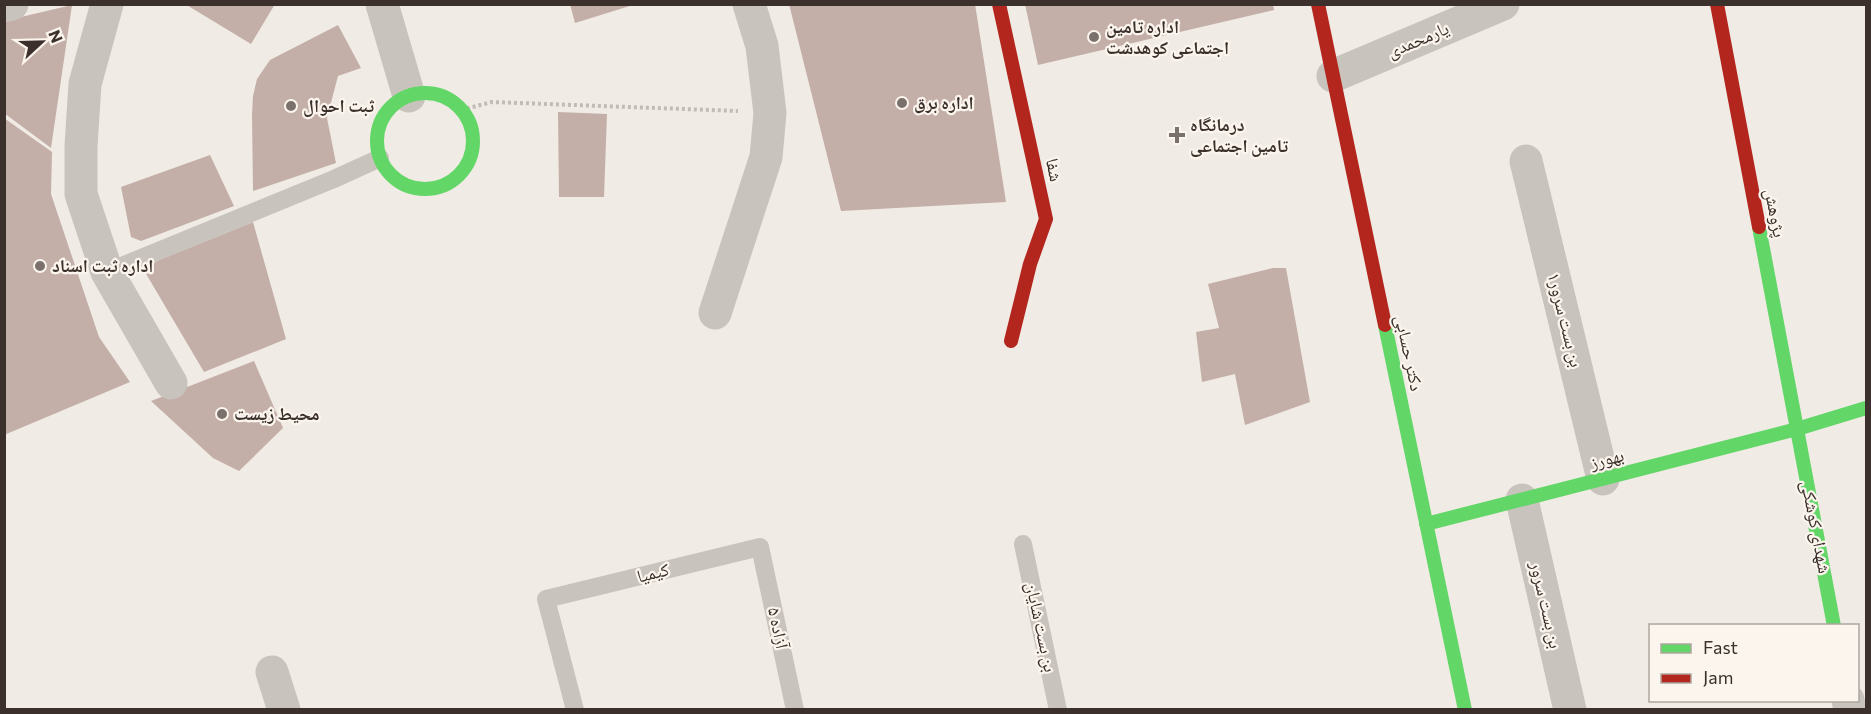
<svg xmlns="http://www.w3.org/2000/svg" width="1871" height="714" viewBox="0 0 1871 714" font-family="Commissioner,'Noto Naskh Arabic',sans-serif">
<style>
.building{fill:#c3afa7}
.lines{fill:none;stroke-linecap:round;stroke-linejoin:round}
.path{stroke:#c2bbb6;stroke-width:4;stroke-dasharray:3 3;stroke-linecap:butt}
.lane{stroke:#c9c3be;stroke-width:18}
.street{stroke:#c9c3be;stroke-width:33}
.fast{stroke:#63d668;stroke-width:14}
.jam{stroke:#b3261e;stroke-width:14}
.poi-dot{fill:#7a716c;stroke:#fbf5ee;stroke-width:2}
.labels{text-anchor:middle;stroke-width:4.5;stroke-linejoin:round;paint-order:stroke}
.poi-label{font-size:18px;font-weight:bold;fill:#3b302b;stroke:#fbf5ee;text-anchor:start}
.street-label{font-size:18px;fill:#3b302b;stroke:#fbf5ee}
</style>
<rect width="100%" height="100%" fill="#f0ebe5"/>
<path class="building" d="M185 4H275L251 44Z
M570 4H633V5L575 23Z
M789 4H975L1006 202 841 211Z
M1025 4H1273L1274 10 1038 65Z
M72 5 51 148 4 113V21Z
M338 25 361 68 338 76 327 118 336 163 253 191 252 115 253 96 257 79 270 60Z
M558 112 607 114 604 197H559Z
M4 118 52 152 51 194 99 337 130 382 4 435Z
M210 155 234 206 141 241 131 237 121 187Z
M253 222 286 339 204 372 142 267Z
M1273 268H1286L1310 402 1245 425 1235 374 1202 382 1196 332 1219 328 1208 284Z
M254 361 283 428 239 471 213 458 151 401Z"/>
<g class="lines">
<path class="path" d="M461 110 492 102 738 111"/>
<path class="lane" d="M107 272 334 179 380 158
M1023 544 1058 710
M575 710 546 599 760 547 795 710"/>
<path class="street" d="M107 4 85 84 81 146V194L107 272 171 383
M382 4 409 96
M4 6 12 4
M1333 76 1503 4
M1526 161 1603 479
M715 313 766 157 770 113 762 46 749 4
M1522 500 1570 710
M272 672 284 710
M1848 700 1850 710"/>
<path class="fast" d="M377 141a48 48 0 1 1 96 0a48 48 0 1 1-96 0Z
M1759 227 1834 626
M1385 325 1465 710
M1426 524 1797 429 1866 408"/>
<path class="jam" d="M999 4 1046 219 1030 264 1011 341
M1318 4 1385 325
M1717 4 1759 227"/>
</g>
<g class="poi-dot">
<circle cx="1094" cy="37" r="6"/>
<circle cx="902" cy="103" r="6"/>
<circle cx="291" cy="106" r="6"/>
<path d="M1174 126h6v6h6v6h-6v6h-6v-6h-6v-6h6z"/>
<circle cx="40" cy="266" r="6"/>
<circle cx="222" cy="414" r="6"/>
</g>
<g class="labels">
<g class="poi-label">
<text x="1106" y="33">اداره تامین<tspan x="1106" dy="21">اجتماعی کوهدشت</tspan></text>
<text x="914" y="109">اداره برق</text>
<text x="303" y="112">ثبت احوال</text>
<text x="1190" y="131">درمانگاه<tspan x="1190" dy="21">تامین اجتماعی</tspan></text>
<text x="52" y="272">اداره ثبت اسناد</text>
<text x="234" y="420">محیط زیست</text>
</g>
<g class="street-label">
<text transform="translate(1418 40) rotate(-23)" y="6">یارمحمدی</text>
<text transform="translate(1054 170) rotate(78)" y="6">شفا</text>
<text transform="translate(1775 213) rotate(79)" y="6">پژوهش</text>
<text transform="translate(1565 320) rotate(76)" y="6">بن بست سرور۱</text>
<text transform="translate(1409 353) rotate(78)" y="6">دکتر حسابی</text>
<text transform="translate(1607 459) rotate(-15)" y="6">بهورز</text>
<text transform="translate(1816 527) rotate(79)" y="6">شهدای کوشکی</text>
<text transform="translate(653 573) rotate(-14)" y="6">کیمیا</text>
<text transform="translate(1546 605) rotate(77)" y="6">بن بست سرور</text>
<text transform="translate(1041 627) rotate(78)" y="6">بن بست شایان</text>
<text transform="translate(778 628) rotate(78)" y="6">آزاده ۵</text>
</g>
</g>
<rect width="1871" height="714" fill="none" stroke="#3b302b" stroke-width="12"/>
<rect x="1649" y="624" width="210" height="78" fill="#fbf5ee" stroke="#aea6a0" stroke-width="1.5"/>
<rect x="1661" y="644" width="30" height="9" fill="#63d668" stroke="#aea6a0" stroke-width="1.5"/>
<text x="1703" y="654" font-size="18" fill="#3b302b">Fast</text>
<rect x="1661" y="674" width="30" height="9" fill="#b3261e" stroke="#aea6a0" stroke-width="1.5"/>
<text x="1703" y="684" font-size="18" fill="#3b302b">Jam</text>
<g transform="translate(42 42) rotate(68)" stroke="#fbf5ee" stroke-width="4.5" paint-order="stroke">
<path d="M0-4.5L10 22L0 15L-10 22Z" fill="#3b302b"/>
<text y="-9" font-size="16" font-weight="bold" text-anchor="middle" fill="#3b302b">N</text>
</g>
</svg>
